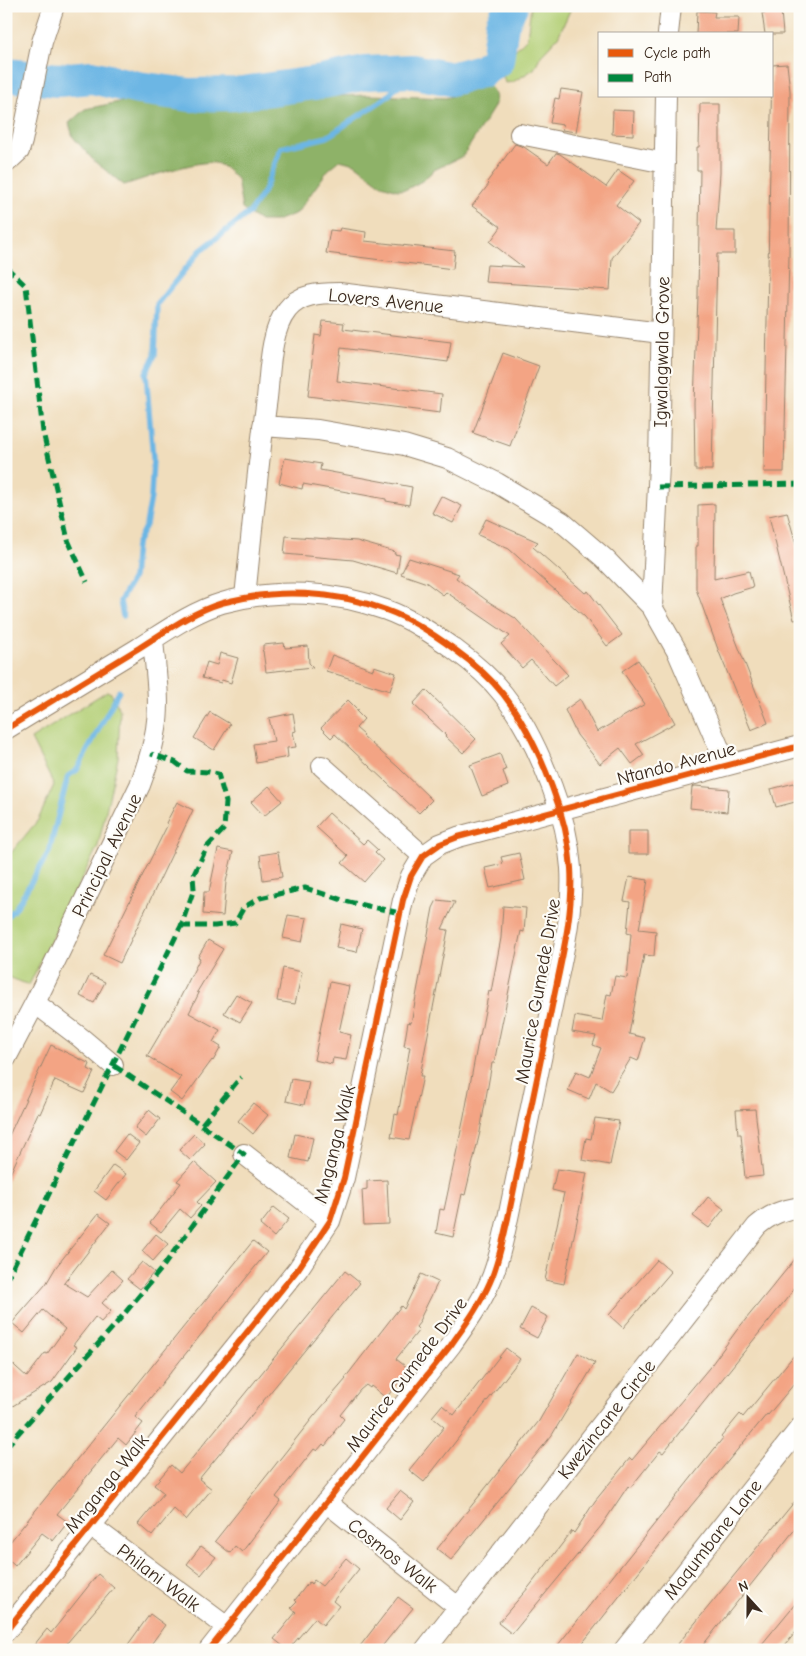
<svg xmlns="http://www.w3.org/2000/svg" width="806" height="1656" viewBox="0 0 806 1656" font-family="'Comic Neue',sans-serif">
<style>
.green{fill:#b3cf76;stroke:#777c4a}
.forest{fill:#8eb267;stroke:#646e42}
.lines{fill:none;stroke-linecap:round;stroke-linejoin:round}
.stream{stroke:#6cb6e4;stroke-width:5.5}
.river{stroke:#6cb6e4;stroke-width:34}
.building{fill:#f3a484}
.minor-casing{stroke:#96846d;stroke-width:22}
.minor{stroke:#fff;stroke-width:20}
.quiet{stroke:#00873e;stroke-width:5;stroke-dasharray:10 5;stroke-linecap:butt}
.cycleway-casing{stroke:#fdfcf7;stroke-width:9}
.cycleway{stroke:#e8590c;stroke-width:6}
.labels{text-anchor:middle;stroke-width:4.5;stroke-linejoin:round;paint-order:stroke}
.street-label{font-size:19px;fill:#3b2a1e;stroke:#fdfcf7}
</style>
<rect width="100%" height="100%" fill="#fdfcf7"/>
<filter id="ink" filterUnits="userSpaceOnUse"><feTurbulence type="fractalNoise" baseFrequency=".02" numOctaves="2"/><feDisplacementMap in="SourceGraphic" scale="10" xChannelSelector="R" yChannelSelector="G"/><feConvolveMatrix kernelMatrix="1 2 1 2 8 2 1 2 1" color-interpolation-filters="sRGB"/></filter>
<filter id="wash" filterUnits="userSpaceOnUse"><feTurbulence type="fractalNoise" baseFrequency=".0096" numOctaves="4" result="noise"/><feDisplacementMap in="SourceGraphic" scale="20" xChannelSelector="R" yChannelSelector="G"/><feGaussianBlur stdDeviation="1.12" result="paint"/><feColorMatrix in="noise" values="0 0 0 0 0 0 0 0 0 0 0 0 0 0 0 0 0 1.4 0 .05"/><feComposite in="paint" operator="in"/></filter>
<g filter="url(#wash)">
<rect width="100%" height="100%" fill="#f0ddbc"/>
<path class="green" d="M531 6H572L558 37 541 55 534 69 513 82 505 83 503 76 511 54 527 38Z
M107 691 111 693 120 710 118 758 98 846 29 985 6 976V859L38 820 54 785 31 739Z"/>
<path class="forest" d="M489 86C496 93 497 98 494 107L463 156 434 170 422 181 407 189 398 190 382 185 355 164 340 160 328 170 297 213 276 221H260L242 209 237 179C231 174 224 165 215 163 198 159 144 179 124 185L94 161 73 137 69 123 85 109 139 98 207 107 240 108 299 97 371 95 446 98 475 87Z"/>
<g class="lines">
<path class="stream" d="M123 616 120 601 133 578 136 545 146 525 151 497 153 459 146 373 155 355 157 304 200 251 250 212 264 191 281 148 327 137 387 97 412 71
M6 917 15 909 49 852 68 776 77 770 119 691"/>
<path class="river" d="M6 75 58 80 92 77 138 88 190 95 235 94 322 82 366 73 412 71 451 79 481 71 497 60 502 24 511 6"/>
</g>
<g id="blocks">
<path class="building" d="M697 11 715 12 714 17H739L738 34H696Z
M781 11 783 34H765L762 13Z
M787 64 790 91 789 256 784 472H764L772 65Z
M561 89 583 92 576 132 562 130 563 125 550 123 555 98 559 99Z
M700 104H720V173L716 231H735V254H717L712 470H695L694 403 698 296 700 170H697V147H699Z
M613 110 634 111 633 135 612 134Z
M515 144 524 147 548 164 556 153 560 154 606 187 618 170 634 181 616 205 639 223 612 258 610 290 485 282 487 265 523 267 490 242 501 227 472 206 489 184 487 182Z
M340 228 366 232 365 241 455 251 453 269 326 253 330 230 339 231Z
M323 321 344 323 343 329 451 342 448 362 341 348 337 381 442 394 440 413 308 396 315 335 321 336Z
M503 353 539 366 510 446 473 433Z
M285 458 321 464 320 470 412 487 409 505 386 501V499L303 484 302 489 279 483Z
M441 496 462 506 453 523 432 513Z
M715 504 714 579 749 571 753 587 733 593 720 599 768 723 751 730 719 652 696 589V546H698V505Z
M787 512 800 558V619L794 620 769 516Z
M486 519 538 542 533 547 585 593 588 591 622 635 607 646 585 617 509 549 478 535Z
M286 536 357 541 395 552 394 554 400 555 397 573 353 560 284 554Z
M409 558 459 574 456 578 489 602 515 618 568 675 554 686 531 660 522 668 501 644 510 636 446 592 443 595 427 583 401 574Z
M284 643 285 648 308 646 309 663 313 667 266 672 263 651H262L263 650V645Z
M220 653 238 658 231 683 222 680 221 683 202 678 207 662 217 665Z
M332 655 373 670 374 666 396 673 390 691 326 671Z
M638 660 654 684 675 723 636 744 644 755 632 764 620 748 600 764 577 735 565 710 580 699 597 732 645 704 622 671Z
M426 690 476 739 463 753 445 736 446 735 413 704Z
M348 700 358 710 356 711 364 719 356 728 364 735 363 736 398 767 432 800 419 813 335 734 331 738 321 728Z
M210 712 230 724 214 750 194 738Z
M293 713 296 731 293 732 296 747 287 748 288 757 256 763 253 744 274 741 269 718Z
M500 754 506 770 503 771 508 786 482 796 470 765Z
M794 783 799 801 776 807 771 789Z
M269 786 282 801 264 816 251 802Z
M695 786 729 789 727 812 690 808 692 787Z
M177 802 193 810 120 963 103 955 168 824 166 823Z
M329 813 363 844 367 840 378 850 375 853 383 860 364 882 342 863 348 856 316 827Z
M628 831H648V854H628Z
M218 849 233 852 226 882 223 916 203 914 204 892H209Z
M278 852 282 877 263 880 260 855Z
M519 853 525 880 490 888 485 868 503 864 501 857Z
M629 877 648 880 639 929 656 931 654 956 644 955 629 1034 645 1038 638 1061 631 1058 611 1091 596 1082 589 1099 568 1090 576 1071 590 1077 601 1048 593 1045 596 1036 572 1032 575 1016 602 1021 607 994 611 995 615 976 627 978 631 934 627 933 630 902 624 901Z
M437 900 455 902 442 929 448 930 420 1076H423L409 1140 391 1137 395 1114 398 1115 410 1047 404 1046 408 1022 411 1023 433 908Z
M503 906 526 908 524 932 521 931 494 1063H492L480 1132 465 1195 462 1194 453 1237 436 1233 440 1209 444 1210 464 1117 479 1036H480L489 991 491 992 501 938Z
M288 915 307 918 302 942 283 938Z
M341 924 362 929 357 952 336 948Z
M208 940 223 949 197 992 199 993 189 1013 220 1030 213 1042 221 1047 213 1061 212 1060 182 1101 170 1092 181 1077 147 1056 173 1012 200 958 198 957Z
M283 968 302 972 295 1004 277 1001Z
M90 975 105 982 94 1003 80 996Z
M330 982 349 986 339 1032 351 1035 346 1060 333 1058 332 1064 314 1060Z
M236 994 252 1003 240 1022 224 1013Z
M51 1045 90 1064 88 1069 94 1072 84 1093 55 1080 40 1114 38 1113 6 1183V1142Z
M291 1079 309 1082 304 1105 286 1101Z
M253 1103 268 1115 253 1134 238 1121Z
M755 1109 763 1176 745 1178 741 1134H738L736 1110Z
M149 1110 160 1119 146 1137 135 1128Z
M595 1118 619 1121 610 1165 582 1160 586 1138 591 1139Z
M127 1134 139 1143 126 1160 114 1151Z
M194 1134 205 1144 190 1160 179 1150Z
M295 1134 313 1138 308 1162 290 1158Z
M194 1162 216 1182 197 1202 201 1206 190 1218 180 1209 161 1232 150 1223 181 1183 177 1181Z
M113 1165 126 1174 106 1200 94 1191Z
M557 1169 587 1173 564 1284 545 1280 564 1193 552 1190Z
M387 1180 389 1224 364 1225 362 1190 367 1189V1181Z
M708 1197 724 1209 709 1228 693 1216Z
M274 1207 289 1219 274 1237 260 1225Z
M98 1214 110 1223 64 1283 87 1297 112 1270 123 1280 102 1303 111 1311 101 1322 95 1317 73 1345 77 1347 52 1382 6 1410V1358L27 1377 45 1353 47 1354 65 1329 43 1310 24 1333 12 1323 46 1284 56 1267Z
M156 1234 168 1244 153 1261 142 1251Z
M253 1241 267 1252 135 1417 143 1423 126 1445 118 1438 83 1481H84L57 1514 68 1522 53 1541 42 1533 15 1566 6 1558V1547Z
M800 1253V1282L663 1453 660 1451 630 1488 628 1486 602 1525 512 1634 498 1623 529 1587 572 1531 574 1533 595 1501 630 1458 632 1460 709 1368 737 1330Z
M657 1260 671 1272 623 1328 609 1315Z
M142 1262 154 1272 140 1289 127 1279Z
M345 1271 360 1283 199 1479 212 1489 186 1520 174 1509 152 1536 138 1524 164 1493 154 1485 171 1465 180 1473Z
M421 1274 438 1282 419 1321 420 1322 416 1327 419 1330 396 1359 409 1369 386 1398 371 1386 370 1388 366 1385 360 1390 340 1415 344 1419 334 1432 335 1433 325 1446 323 1444 317 1451 314 1449 276 1497 281 1501 242 1552 235 1546 230 1553 215 1541 314 1416 346 1379 345 1378 401 1306 404 1309Z
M531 1308 548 1317 537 1338 520 1329Z
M506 1348 520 1359 424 1482 409 1470 444 1427 432 1417 442 1405 454 1415Z
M800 1348V1377L768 1415 767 1414 690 1507 577 1650H554L723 1438 721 1437 740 1414 743 1417Z
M578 1353 595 1363 552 1435 451 1560 437 1549 539 1421Z
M400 1491 414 1502 400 1520 386 1508Z
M800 1495V1523L718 1626 699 1650H673Z
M201 1546 216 1557 201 1575 187 1564Z
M346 1558 359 1569 333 1601 339 1606 323 1625 315 1618 288 1650 274 1639 296 1612 291 1608 297 1602 295 1600 309 1582 311 1584 314 1580 322 1586Z
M98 1574 114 1588 61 1650H30L47 1629 51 1633Z
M398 1597 413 1608 379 1650H357Z
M800 1598V1627L781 1650H757Z
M150 1614 165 1625 147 1650H124Z"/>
</g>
</g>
<g filter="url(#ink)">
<use href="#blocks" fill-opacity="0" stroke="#96846d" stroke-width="1"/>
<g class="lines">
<defs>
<path id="minor" d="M668 34 671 6
M520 134 665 163
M6 163 19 151 22 141 42 42 54 6
M263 426 318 430 404 445 447 458 497 483 562 522 604 558 652 607 678 653 726 764
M245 597C252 531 258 464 267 398 270 371 270 331 287 310 299 294 320 293 339 293L661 333
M652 607 659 465 666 96
M6 729C51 702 95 675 139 648 166 631 192 612 222 603 275 588 335 591 386 610 411 619 433 634 454 649 472 662 489 676 503 694 524 721 540 755 552 787 562 813 569 840 571 868 574 915 560 965 551 1011 536 1080 522 1149 508 1218 503 1239 499 1262 490 1282 480 1305 465 1325 451 1345L209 1650
M322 766 423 856
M35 1003 81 1038 113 1065
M6 1058 35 1003 140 785C147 766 153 748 156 729 161 700 155 668 153 639
M244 1154 330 1221
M326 1502 459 1608
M91 1526 227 1627
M6 1631 298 1269 330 1221 344 1178 403 900 411 876 423 856 440 844 458 837 800 746
M425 1650 757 1226C771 1214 782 1210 800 1207
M624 1650 800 1428"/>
</defs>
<use href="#minor" class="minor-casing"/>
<use href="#minor" class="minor"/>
<path class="quiet" d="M6 267 26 286 43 432 68 540 87 582
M658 487 800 484
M181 926H215L235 923 244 907 260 898 305 888 349 902 400 913
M202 1124 241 1077
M6 1281 181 926 194 889 193 876 207 847 224 829 226 802 218 774 209 772 187 771 175 762 151 754
M6 1447 115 1325 162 1268 244 1154 113 1065"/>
<defs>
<path id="cycleway" d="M6 729C51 702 95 675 139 648 166 631 192 612 222 603 275 588 335 591 386 610 411 619 433 634 454 649 472 662 489 676 503 694 524 721 540 755 552 787 562 813 569 840 571 868 574 915 560 965 551 1011 536 1080 522 1149 508 1218 503 1239 499 1262 490 1282 480 1305 465 1325 451 1345L209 1650
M6 1631 298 1269 330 1221 344 1178 403 900 411 876 423 856 440 844 458 837 800 746"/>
</defs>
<use href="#cycleway" class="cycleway-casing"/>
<use href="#cycleway" class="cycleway"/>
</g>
</g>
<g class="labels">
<g class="street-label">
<text transform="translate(386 300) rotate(6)" y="7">Lovers Avenue</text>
<text transform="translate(661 352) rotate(-89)" y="7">Igwalagwala Grove</text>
<text transform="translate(676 763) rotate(-15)" y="7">Ntando Avenue</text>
<text transform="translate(106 855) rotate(-64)" y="7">Principal Avenue</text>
<text transform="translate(537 991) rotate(-80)" y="7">Maurice Gumede Drive</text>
<text transform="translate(334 1144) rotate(-76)" y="7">Mnganga Walk</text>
<text transform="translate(406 1374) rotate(-53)" y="7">Maurice Gumede Drive</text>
<text transform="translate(606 1419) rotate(-52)" y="7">Kwezincane Circle</text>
<text transform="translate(106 1483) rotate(-51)" y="7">Mnganga Walk</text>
<text transform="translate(712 1539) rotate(-52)" y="7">Maqumbane Lane</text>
<text transform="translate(393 1555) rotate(38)" y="7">Cosmos Walk</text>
<text transform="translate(159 1577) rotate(37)" y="7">Philani Walk</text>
</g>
</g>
<rect width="806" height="1656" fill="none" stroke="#fdfcf7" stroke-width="25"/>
<rect x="598" y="32" width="175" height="65" fill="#fdfcf7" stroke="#afa8a0"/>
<rect x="608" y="49" width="25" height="8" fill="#e8590c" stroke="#afa8a0"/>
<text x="644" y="58" font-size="15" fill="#3b2a1e">Cycle path</text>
<rect x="608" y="74" width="25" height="8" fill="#00873e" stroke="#afa8a0"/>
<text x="644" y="82" font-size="15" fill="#3b2a1e">Path</text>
<g transform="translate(748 1598) rotate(339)" stroke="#fdfcf7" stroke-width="4" paint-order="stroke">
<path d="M0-4L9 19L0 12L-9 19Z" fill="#3b2a1e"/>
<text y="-8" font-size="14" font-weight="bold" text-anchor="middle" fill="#3b2a1e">N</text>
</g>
</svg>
